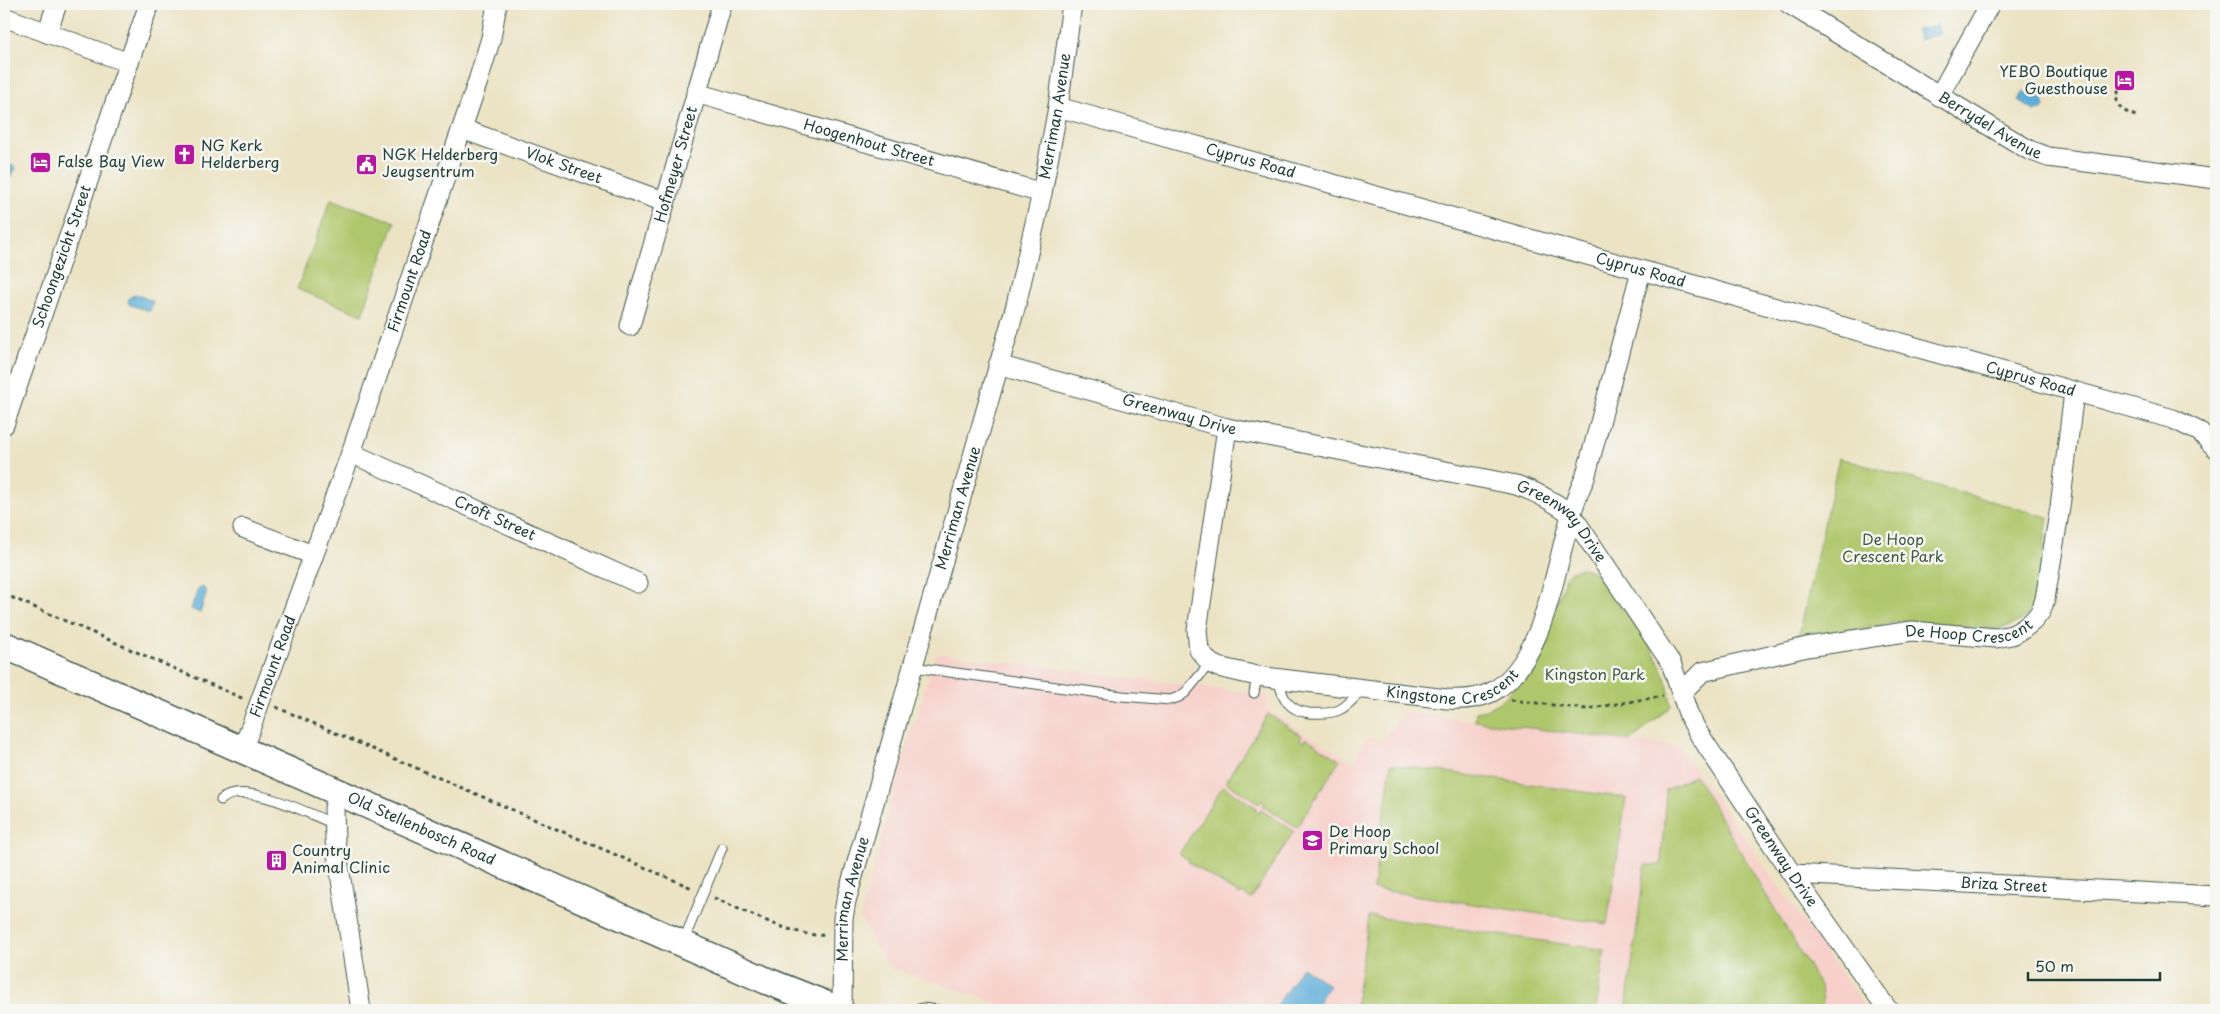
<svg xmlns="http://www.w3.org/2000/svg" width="2220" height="1014" viewBox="0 0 2220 1014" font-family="'Playpen Sans',sans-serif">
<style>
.built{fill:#f7d0ca}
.green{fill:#afc76c;stroke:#678250}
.water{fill:#5faed9;stroke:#3f7686}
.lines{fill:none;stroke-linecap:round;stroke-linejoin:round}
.lane-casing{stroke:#3e564a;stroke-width:11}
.street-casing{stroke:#3e564a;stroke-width:21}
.secondary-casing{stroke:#3e564a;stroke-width:29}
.path{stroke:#3e564a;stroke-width:3;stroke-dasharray:4 4;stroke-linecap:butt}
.lane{stroke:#fff;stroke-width:9}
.street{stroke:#fff;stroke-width:19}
.secondary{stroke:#fff;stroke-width:26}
.labels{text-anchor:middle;stroke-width:5;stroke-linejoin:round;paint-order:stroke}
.poi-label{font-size:15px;fill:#1f3d34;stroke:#f6f6f2;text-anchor:start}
.street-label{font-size:15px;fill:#1f3d34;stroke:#f6f6f2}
.park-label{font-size:15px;fill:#3c593f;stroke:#f6f6f2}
</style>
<rect width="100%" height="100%" fill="#f6f6f2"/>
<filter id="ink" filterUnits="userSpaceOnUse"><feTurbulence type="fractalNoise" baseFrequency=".02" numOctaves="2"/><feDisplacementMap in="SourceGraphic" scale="10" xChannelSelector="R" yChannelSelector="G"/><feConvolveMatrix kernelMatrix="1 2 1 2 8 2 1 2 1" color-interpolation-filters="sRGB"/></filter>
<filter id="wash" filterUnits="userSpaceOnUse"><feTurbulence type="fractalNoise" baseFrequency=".0096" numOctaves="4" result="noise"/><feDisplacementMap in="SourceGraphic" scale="20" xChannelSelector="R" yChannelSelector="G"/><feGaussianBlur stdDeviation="1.12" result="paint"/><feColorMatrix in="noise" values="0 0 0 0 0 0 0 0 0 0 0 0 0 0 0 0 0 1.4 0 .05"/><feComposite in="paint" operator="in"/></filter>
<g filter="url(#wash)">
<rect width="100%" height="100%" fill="#ece3c4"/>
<path class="built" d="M936 653 1267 695V710L1356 764 1361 745 1365 740 1372 737 1381 741 1403 712 1679 747 1867 1010H1019L890 968 875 947 860 917 903 759Z"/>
<path class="green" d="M331 199 395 222 362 315 297 289Z
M1839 458 2048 517 2038 595 2035 603 2025 618 2010 626 1994 629 1903 621 1798 640Z
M1582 568 1593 571C1624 612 1667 653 1671 706L1631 741 1475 721 1476 712 1486 710 1504 699 1512 691 1542 645 1567 575 1571 571Z
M1268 714 1302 736 1300 739 1304 742 1306 738 1340 760 1297 827 1263 806 1265 802 1262 800 1259 803 1225 782Z
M1391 764 1626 798 1607 924 1373 889Z
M1695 775 1821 987 1823 1002 1821 1010H1626L1645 865H1661L1666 790Z
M1223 786 1257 808 1255 811 1258 813 1261 810 1294 831 1251 899 1242 893 1240 895 1188 862 1189 860 1179 854Z
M1369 916 1605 950 1596 1010H1355Z"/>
<path class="water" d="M1937 25 1940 34 1919 40 1917 30Z
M2024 91 2037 99 2042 97 2045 106 2043 110 2034 111 2018 100Z
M4 161 16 168 11 177 4 173Z
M135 294 153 301 150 311 130 305 128 303 129 298Z
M203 587 207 592 200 613 191 609 198 589Z
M1302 967 1329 985 1313 1010H1274Z"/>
</g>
<g filter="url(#ink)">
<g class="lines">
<defs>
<path id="lane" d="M913 667 1122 696 1170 700 1179 697 1186 692 1210 663
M1278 678C1280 686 1282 697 1288 703 1294 710 1301 712 1309 713 1339 715 1343 710 1363 689
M1254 693 1257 676
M221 800C243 779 309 814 334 824
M683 942 722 848
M915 1010 923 1008 938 1010"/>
<g id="street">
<path id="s1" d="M1789 4 2029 150 2048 157 2216 179"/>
<path d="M4 17 129 63"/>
<path d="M47 33 57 4"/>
<path id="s2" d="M696 93 1042 193"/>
<path d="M1939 96 1990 4"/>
<path id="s3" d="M1058 107 2173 419 2200 432 2216 448"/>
<path id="s4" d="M462 129 665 202"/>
<path id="s5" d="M630 326 722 4"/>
<path id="s6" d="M998 365 1227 428 1516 485C1537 492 1553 501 1571 514L1671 663 1689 716 1699 734 1792 874 1888 1010"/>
<path id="s7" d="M4 425 149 4"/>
<path id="s8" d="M1227 428 1197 630 1199 650 1210 663 1218 667 1257 676 1447 699C1462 700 1478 699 1492 692 1554 658 1555 537 1585 478L1641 271"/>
<path id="s9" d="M351 453 638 583"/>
<path d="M243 528 313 555"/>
<path id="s10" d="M1681 693 1702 672 1807 647 1912 631 1996 638 2012 635 2023 629 2033 621 2041 611 2045 599 2060 507 2074 392"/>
<path id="s11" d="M242 751 351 453 478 81 491 38 497 4"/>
<path d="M338 792 334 808 335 840 361 1010"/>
<path id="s12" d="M1792 874 2216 896"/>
<path id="s13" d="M842 1010 843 918 846 901 1016 305 1042 193 1058 107 1072 4"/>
</g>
<g id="secondary">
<path id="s14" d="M4 645 767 981 840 1010"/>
</g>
</defs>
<use href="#lane" class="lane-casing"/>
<use href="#street" class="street-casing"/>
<use href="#secondary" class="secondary-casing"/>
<path class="path" d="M2122 83C2111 105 2118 109 2138 117
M4 594 244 699
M1511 700 1587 709 1663 696
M276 707 692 888
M714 898C743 910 796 938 825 935"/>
<use href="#lane" class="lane"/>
<use href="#street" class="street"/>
<use href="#secondary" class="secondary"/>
</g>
</g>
<defs>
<symbol id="hotel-square" viewBox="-11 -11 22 22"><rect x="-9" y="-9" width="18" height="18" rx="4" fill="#b5179e" stroke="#f6f6f2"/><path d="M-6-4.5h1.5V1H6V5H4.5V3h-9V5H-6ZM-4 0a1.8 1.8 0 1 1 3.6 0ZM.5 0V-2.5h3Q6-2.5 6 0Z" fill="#fff"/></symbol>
<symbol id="church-square" viewBox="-11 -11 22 22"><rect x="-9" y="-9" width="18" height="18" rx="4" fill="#b5179e" stroke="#f6f6f2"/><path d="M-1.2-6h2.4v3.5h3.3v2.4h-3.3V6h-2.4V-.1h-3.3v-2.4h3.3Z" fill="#fff"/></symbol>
<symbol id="civic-square" viewBox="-11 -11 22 22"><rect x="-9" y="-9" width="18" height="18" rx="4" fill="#b5179e" stroke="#f6f6f2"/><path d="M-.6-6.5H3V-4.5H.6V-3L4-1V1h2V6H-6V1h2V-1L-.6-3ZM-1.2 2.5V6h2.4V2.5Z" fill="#fff"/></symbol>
<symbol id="school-square" viewBox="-11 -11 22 22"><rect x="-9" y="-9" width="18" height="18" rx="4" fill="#b5179e" stroke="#f6f6f2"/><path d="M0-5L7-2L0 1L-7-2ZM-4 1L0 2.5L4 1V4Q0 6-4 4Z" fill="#fff"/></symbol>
<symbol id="building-square" viewBox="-11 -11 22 22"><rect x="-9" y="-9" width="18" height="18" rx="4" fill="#b5179e" stroke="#f6f6f2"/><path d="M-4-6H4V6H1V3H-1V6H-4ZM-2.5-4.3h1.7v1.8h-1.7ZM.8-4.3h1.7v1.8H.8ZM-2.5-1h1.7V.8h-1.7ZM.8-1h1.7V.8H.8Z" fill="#fff"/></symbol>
</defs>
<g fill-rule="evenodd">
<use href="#hotel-square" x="2112" y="68" width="25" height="25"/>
<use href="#church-square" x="172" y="142" width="25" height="25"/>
<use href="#hotel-square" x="28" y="150" width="25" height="25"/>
<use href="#civic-square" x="354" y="152" width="25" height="25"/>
<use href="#school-square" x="1300" y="828" width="25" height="25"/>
<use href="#building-square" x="264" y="848" width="25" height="25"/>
</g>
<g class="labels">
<g class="poi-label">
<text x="2108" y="77" text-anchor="end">YEBO Boutique<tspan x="2108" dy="17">Guesthouse</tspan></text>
<text x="201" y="151">NG Kerk<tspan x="201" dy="17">Helderberg</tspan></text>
<text x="382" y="160">NGK Helderberg<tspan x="382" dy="17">Jeugsentrum</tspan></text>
<text x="57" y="167">False Bay View</text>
<text x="1329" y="837">De Hoop<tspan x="1329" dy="17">Primary School</tspan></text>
<text x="292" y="856">Country<tspan x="292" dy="17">Animal Clinic</tspan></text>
</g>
<g class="street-label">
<text dy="5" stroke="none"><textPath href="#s13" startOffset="922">Merriman Avenue</textPath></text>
<text dy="5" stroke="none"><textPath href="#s1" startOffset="235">Berrydel Avenue</textPath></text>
<text dy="5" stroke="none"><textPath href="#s2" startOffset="180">Hoogenhout Street</textPath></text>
<text dy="5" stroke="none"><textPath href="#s3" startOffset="200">Cyprus Road</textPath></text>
<text dy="5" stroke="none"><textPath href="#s5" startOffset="168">Hofmeyer Street</textPath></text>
<text dy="5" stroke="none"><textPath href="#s4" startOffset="108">Vlok Street</textPath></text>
<text dy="5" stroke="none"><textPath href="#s7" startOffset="178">Schoongezicht Street</textPath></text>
<text dy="5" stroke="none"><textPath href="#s3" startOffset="605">Cyprus Road</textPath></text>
<text dy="5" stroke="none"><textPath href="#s11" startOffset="499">Firmount Road</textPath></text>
<text dy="5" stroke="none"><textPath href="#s3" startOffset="1010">Cyprus Road</textPath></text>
<text dy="5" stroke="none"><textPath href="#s6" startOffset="188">Greenway Drive</textPath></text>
<text dy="5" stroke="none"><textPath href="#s13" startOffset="518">Merriman Avenue</textPath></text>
<text dy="5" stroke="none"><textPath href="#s9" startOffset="158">Croft Street</textPath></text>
<text dy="5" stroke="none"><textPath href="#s6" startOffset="592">Greenway Drive</textPath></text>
<text dy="5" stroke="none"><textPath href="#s10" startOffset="302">De Hoop Crescent</textPath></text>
<text dy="5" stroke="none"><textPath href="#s11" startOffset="90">Firmount Road</textPath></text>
<text dy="5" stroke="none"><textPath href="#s8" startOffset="490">Kingstone Crescent</textPath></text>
<text dy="5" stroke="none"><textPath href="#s14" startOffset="456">Old Stellenbosch Road</textPath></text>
<text dy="5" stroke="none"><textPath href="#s6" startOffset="998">Greenway Drive</textPath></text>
<text dy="5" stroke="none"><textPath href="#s12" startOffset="212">Briza Street</textPath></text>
<text dy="5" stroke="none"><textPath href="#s13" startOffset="112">Merriman Avenue</textPath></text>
</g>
<g class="park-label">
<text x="1893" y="545">De Hoop<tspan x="1893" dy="17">Crescent Park</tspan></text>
<text x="1595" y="680">Kingston Park</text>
</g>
</g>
<rect width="2220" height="1014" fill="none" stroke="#f6f6f2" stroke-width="20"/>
<path d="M2028 972v8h132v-8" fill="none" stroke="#1f3d34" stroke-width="2.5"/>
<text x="2035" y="972" font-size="15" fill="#1f3d34" stroke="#f6f6f2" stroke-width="4" paint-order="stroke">50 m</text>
</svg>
